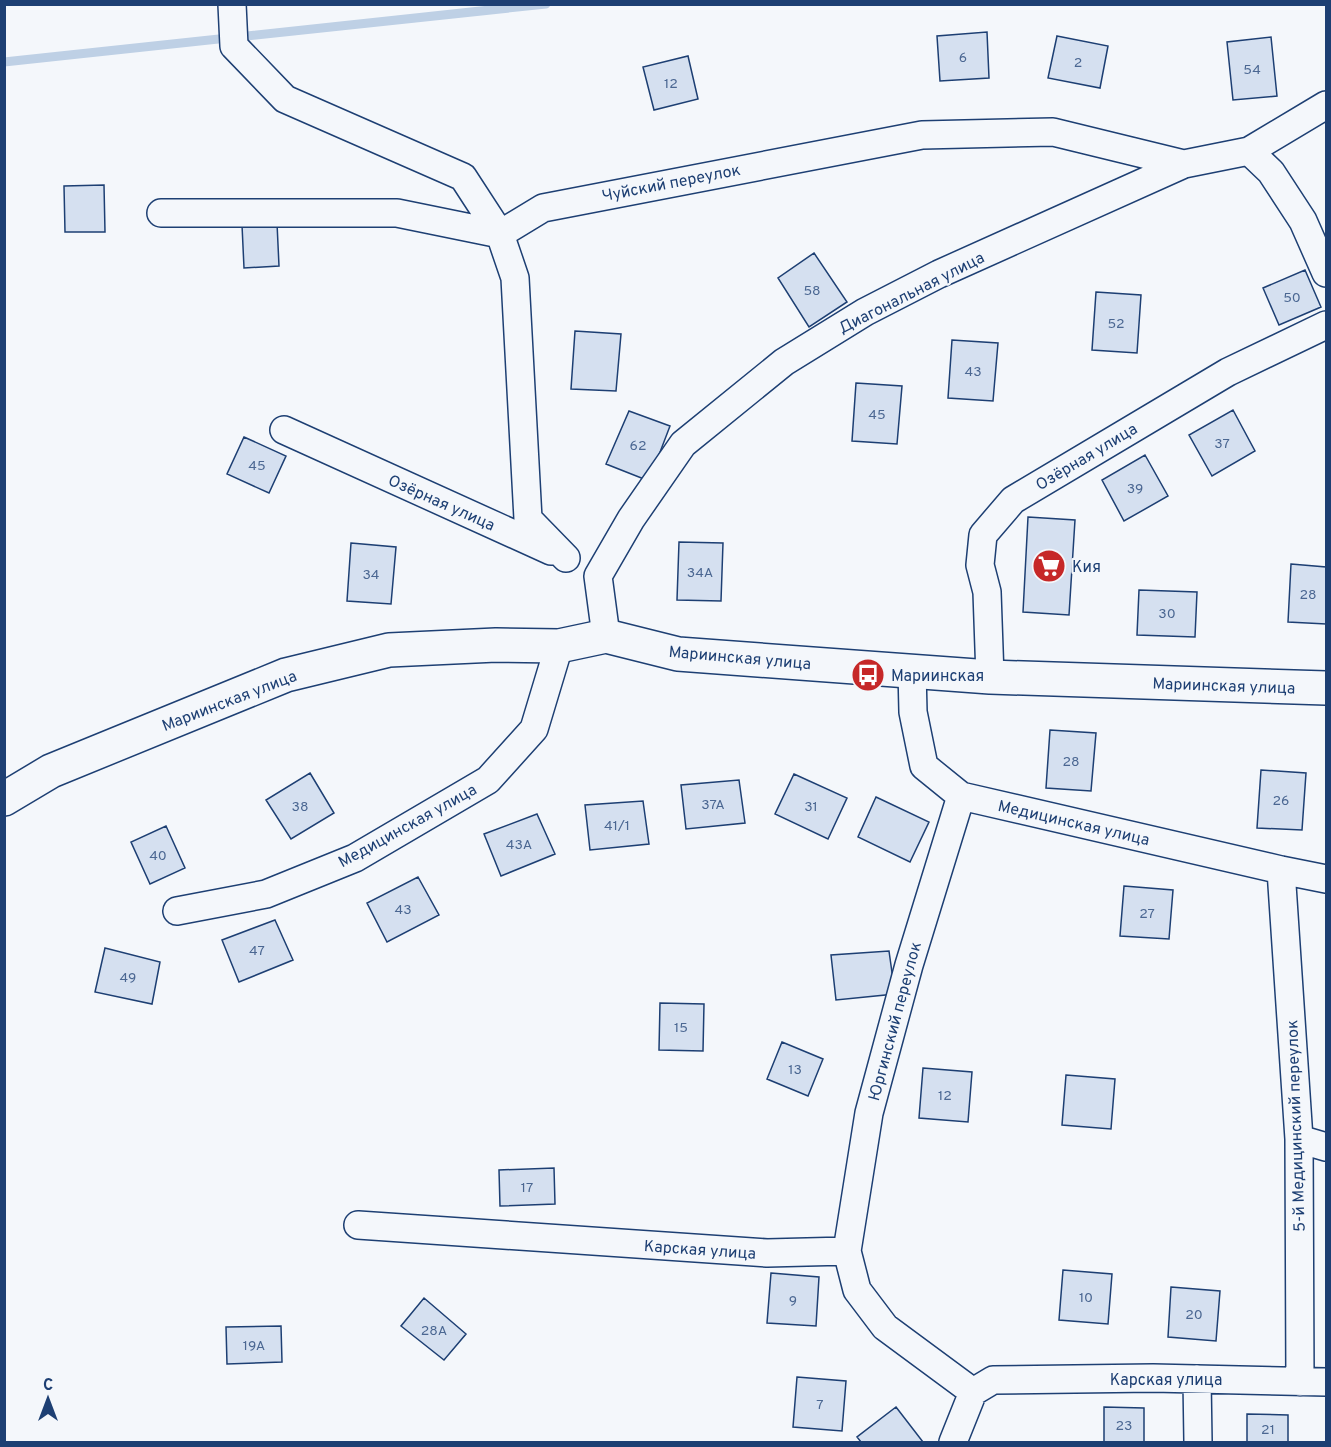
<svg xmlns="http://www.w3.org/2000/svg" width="1331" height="1447" viewBox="0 0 1331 1447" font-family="Overpass,sans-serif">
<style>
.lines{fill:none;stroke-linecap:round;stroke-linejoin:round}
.stream{stroke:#bed0e5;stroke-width:9}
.building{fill:#d5e0f0;stroke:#1d3f73;stroke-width:1.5}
.street-casing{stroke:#1d3f73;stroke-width:30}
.secondary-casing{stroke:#1d3f73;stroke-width:36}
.street{stroke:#f4f7fb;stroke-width:27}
.secondary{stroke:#f4f7fb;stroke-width:33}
.labels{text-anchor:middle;stroke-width:4.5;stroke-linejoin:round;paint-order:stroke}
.number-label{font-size:14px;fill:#4b6792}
.street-label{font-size:16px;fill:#1d3f73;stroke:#f4f7fb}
.poi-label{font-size:16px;fill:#1d3f73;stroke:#f4f7fb;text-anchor:start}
</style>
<rect width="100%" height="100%" fill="#f4f7fb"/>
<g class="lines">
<path class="stream" d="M4 62 546 4"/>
</g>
<path class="building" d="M987 32 989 78 940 81 937 36Z
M1057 36 1108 46 1100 88 1048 78Z
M1271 37 1277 96 1233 100 1227 42Z
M688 56 698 99 654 110 643 67Z
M104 185 105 232H65L64 186Z
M277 223 279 266 244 268 242 225Z
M814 253 847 302 809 327 778 278Z
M1305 270 1321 307 1279 325 1263 288Z
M1096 292 1141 295 1137 353 1092 350Z
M575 331 621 334 616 391 571 389Z
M952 340 998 343 993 401 948 398Z
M856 383 902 386 897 444 852 441Z
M1233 410 1255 451 1212 476 1189 435Z
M629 411 670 426 649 481 606 464Z
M244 437 286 456 269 493 227 474Z
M1145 455 1168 496 1124 521 1102 480Z
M1028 517 1075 520 1069 615 1023 612Z
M679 542 723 543 721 601 677 600Z
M351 543 396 547 391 604 347 601Z
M1291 564 1326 567V624L1288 622Z
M1139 590 1197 592 1195 637 1137 635Z
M1050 730 1096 733 1091 791 1046 788Z
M1261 770 1306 773 1302 830 1257 828Z
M310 773 334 813 291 839 266 800Z
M794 774 847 798 828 839 775 814Z
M739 780 745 823 686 829 681 785Z
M876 797 929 822 910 862 858 837Z
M643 801 649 844 590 850 585 805Z
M537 814 555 854 501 876 484 834Z
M166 826 185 868 150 884 131 842Z
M418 877 439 915 387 942 367 903Z
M1124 886 1173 890 1169 939 1120 936Z
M275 920 293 960 239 982 222 940Z
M105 948 160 962 152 1004 95 992Z
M889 951 895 994 836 1000 831 955Z
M660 1003 704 1004 703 1051 659 1050Z
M782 1042 823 1059 808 1096 767 1079Z
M923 1068 972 1072 968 1122 919 1118Z
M1066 1075 1115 1079 1111 1129 1062 1125Z
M554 1168 555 1204 500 1206 499 1170Z
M1063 1270 1112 1274 1108 1324 1059 1320Z
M771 1273 819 1277 816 1326 767 1323Z
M1171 1287 1220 1291 1216 1341 1168 1337Z
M424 1298 466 1334 444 1360 401 1326Z
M281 1326 282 1362 227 1364 226 1327Z
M797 1377 846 1381 842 1431 793 1427Z
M896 1407 923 1442H861L857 1437Z
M1104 1407 1144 1408V1442H1104Z
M1247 1414 1288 1415V1442H1247Z"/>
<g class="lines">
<defs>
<path id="street" d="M232 4 234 46 285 99 463 177 500 234 515 278 528 519 566 558
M1249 151 1271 172 1303 221 1326 273
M161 213H397L500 234 543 208 922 135 1053 132 1184 164
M284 430 551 551
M606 636 598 576 631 519 683 444 784 362 865 312 939 274 1184 164 1249 151 1326 105
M912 671 913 712 924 766 961 796 1281 870 1326 879
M990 677 987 592 980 565 983 535 1013 500 1228 372 1326 325
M961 796 909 965 869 1113 847 1251 857 1290 885 1327 973 1392 993 1380 1153 1378 1326 1382
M1281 870 1299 1139 1300 1382
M177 911 266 894 355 858 488 780 534 729 559 646
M1299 1139 1326 1147
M358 1225 767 1253 847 1251
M1197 1379 1198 1442
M953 1442 973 1392"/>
<path id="secondary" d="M4 799 51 771 286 675 389 650 496 645 559 646 606 636 678 654 990 677 1326 688"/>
</defs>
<use href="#street" class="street-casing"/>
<use href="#secondary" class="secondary-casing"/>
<use href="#street" class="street"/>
<use href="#secondary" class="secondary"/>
</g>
<defs>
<symbol id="supermarket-disc" viewBox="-11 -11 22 22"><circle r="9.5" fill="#c62828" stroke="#f4f7fb"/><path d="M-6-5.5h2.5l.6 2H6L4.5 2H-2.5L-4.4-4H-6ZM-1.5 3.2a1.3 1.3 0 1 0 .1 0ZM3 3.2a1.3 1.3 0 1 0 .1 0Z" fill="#fff"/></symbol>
<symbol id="bus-disc" viewBox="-11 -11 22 22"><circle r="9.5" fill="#c62828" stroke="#f4f7fb"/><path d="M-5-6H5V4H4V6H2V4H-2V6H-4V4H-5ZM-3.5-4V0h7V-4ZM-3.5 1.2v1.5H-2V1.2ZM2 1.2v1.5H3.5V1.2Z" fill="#fff"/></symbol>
</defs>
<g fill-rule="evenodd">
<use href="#supermarket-disc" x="1030" y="547" width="38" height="38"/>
<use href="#bus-disc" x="849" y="656" width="38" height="38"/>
</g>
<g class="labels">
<g class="number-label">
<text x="963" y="62">6</text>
<text x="1078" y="67">2</text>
<text x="1252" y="74">54</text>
<text x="671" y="88">12</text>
<text x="812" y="295">58</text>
<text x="1292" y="302">50</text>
<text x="1116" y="328">52</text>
<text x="973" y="376">43</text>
<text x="877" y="419">45</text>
<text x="1222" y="448">37</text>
<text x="638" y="450">62</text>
<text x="257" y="470">45</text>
<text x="1135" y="493">39</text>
<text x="700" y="577">34А</text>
<text x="371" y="579">34</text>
<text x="1308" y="599">28</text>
<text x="1167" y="618">30</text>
<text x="1071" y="766">28</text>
<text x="1281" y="805">26</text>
<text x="713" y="809">37А</text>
<text x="300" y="811">38</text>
<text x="811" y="811">31</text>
<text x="617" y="830">41/1</text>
<text x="519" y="849">43А</text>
<text x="158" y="860">40</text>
<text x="403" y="914">43</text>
<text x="1147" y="918">27</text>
<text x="257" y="955">47</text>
<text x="128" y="982">49</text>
<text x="681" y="1032">15</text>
<text x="795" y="1074">13</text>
<text x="945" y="1100">12</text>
<text x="527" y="1192">17</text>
<text x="1086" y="1302">10</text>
<text x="793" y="1305">9</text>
<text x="1194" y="1319">20</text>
<text x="434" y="1335">28А</text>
<text x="254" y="1350">19А</text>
<text x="820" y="1409">7</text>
<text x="1124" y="1430">23</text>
<text x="1268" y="1434">21</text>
</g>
<g class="street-label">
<text transform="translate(671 182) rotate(-11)" y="6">Чуйский переулок</text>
<text transform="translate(911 292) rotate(-27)" y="6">Диагональная улица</text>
<text transform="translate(1086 456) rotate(-31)" y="6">Озёрная улица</text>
<text transform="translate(442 502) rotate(24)" y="6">Озёрная улица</text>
<text transform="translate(740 657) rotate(5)" y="6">Мариинская улица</text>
<text transform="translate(1224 685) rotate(2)" y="6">Мариинская улица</text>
<text transform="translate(229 700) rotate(-21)" y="6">Мариинская улица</text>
<text transform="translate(1074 822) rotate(13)" y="6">Медицинская улица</text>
<text transform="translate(407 825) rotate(-29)" y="6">Медицинская улица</text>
<text transform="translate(894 1021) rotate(-75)" y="6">Юргинский переулок</text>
<text transform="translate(1295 1126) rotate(-92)" y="6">5-й Медицинский переулок</text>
<text transform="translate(700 1249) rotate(4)" y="6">Карская улица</text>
<text x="1166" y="1385">Карская улица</text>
</g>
<g class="poi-label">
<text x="1072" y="572">Кия</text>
<text x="891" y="681">Мариинская</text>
</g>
</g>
<rect width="1331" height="1447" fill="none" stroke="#1d3f73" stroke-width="12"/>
<g transform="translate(48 1399)" stroke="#f4f7fb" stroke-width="4.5" paint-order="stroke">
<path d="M0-4.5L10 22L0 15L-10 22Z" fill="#1d3f73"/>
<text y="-9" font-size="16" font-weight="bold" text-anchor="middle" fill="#1d3f73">С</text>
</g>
</svg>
